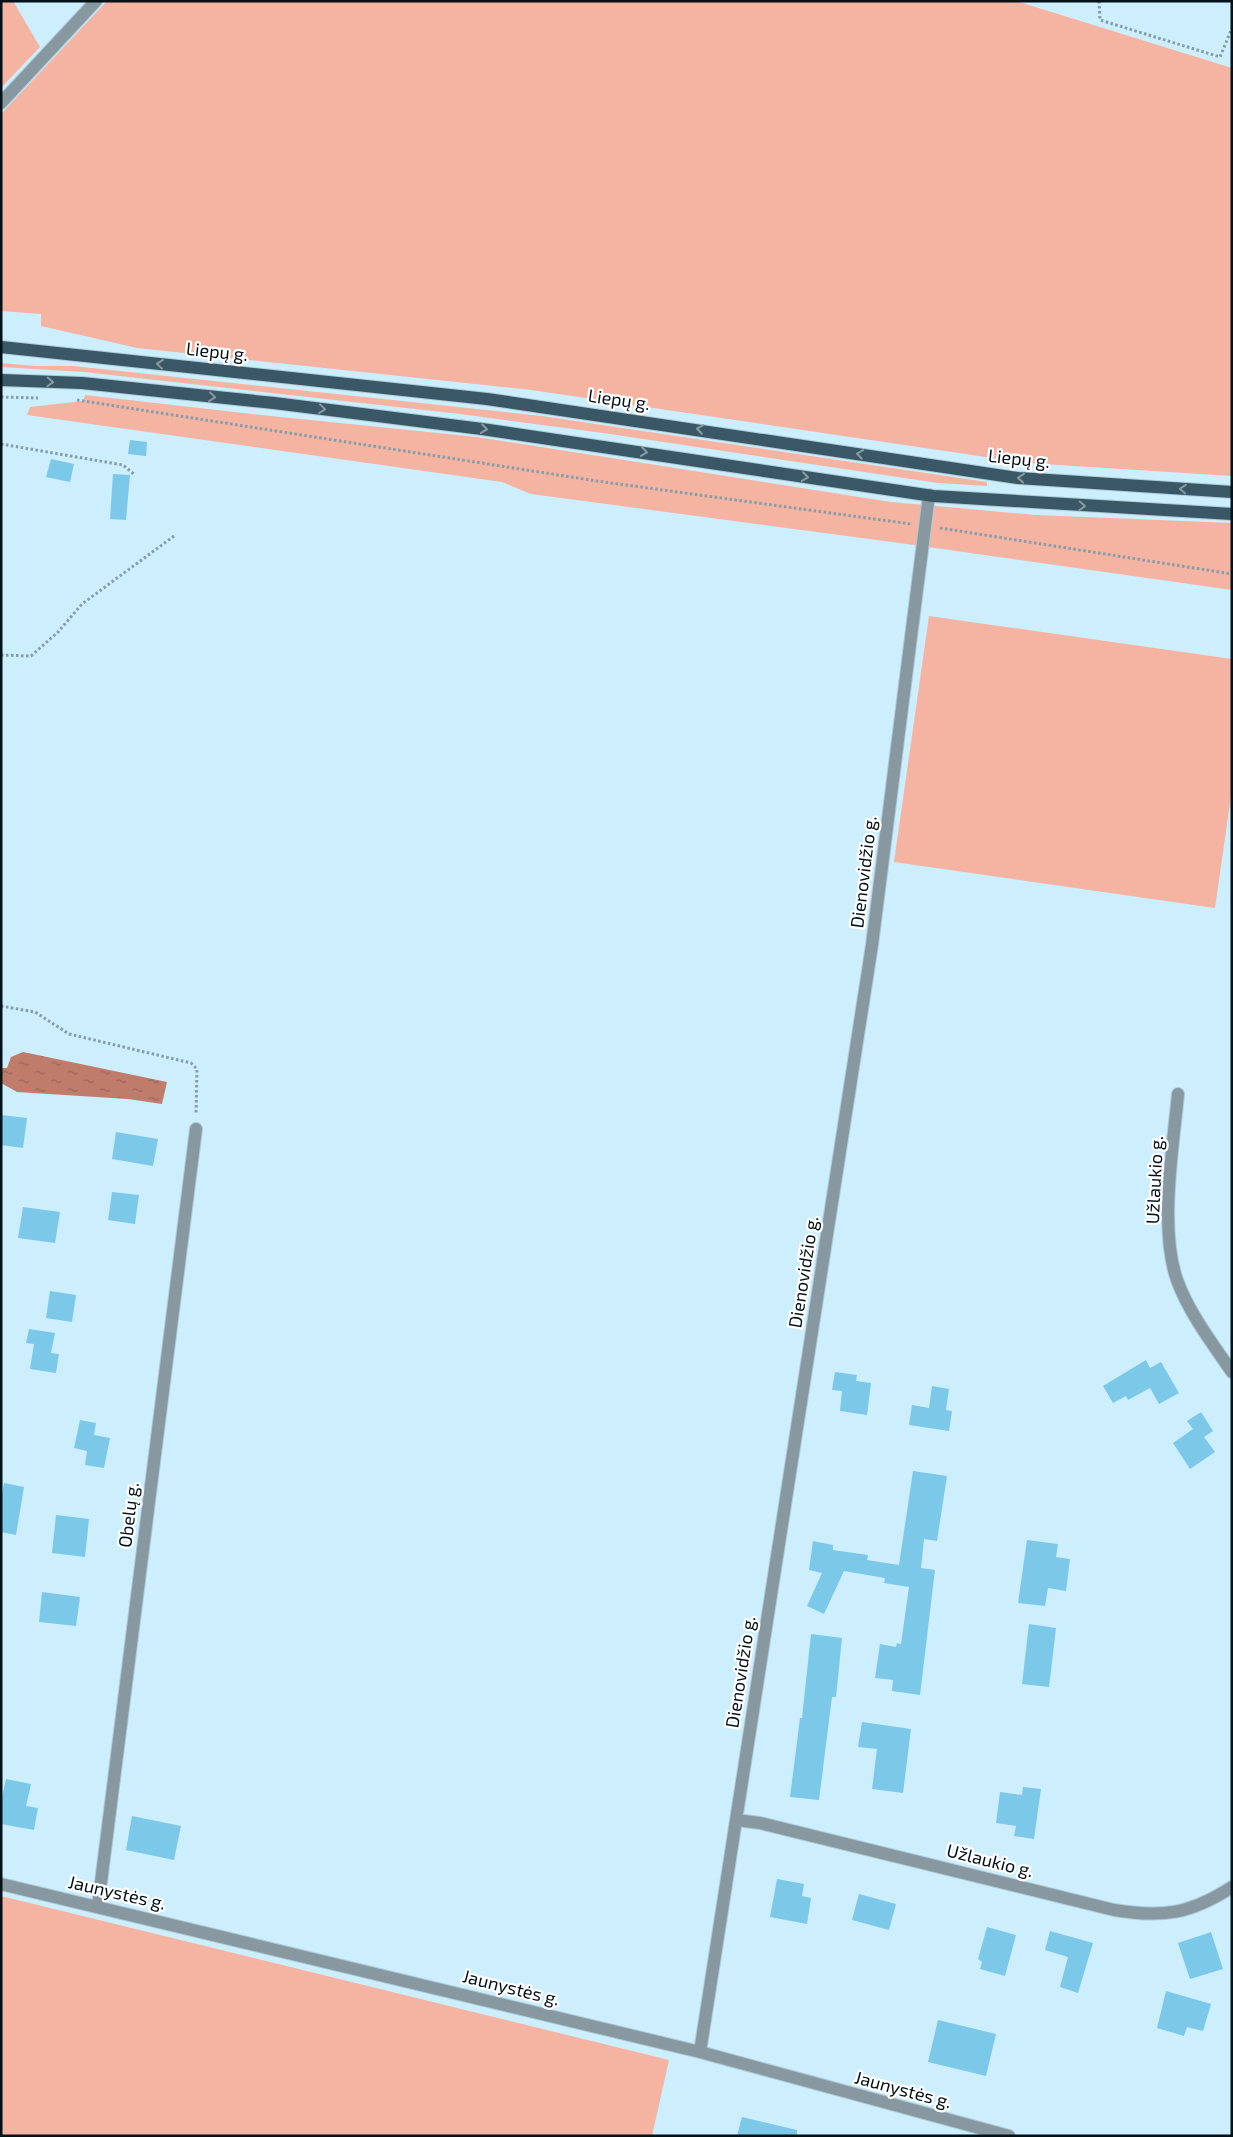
<svg xmlns="http://www.w3.org/2000/svg" width="1233" height="2137" viewBox="0 0 1233 2137" font-family="'Exo 2',sans-serif">
<style>
.green{fill:#f5b3a2}
.water{fill:url(#water-ripples)}
.building{fill:#7cc8e9}
.lines{fill:none;stroke-linecap:round;stroke-linejoin:round}
.minor-casing{stroke:#adcbd8;stroke-width:14}
.primary-casing{stroke:#adcbd8;stroke-width:14}
.path{stroke:#839da9;stroke-width:3;stroke-dasharray:2.5 2.5;stroke-linecap:butt}
.minor{stroke:#8898a0;stroke-width:12}
.primary{stroke:#395765;stroke-width:12}
.oneway{stroke:#889aa3}
.labels{text-anchor:middle;stroke-width:4.5;stroke-linejoin:round;paint-order:stroke}
.street-label{font-size:18px;fill:#031118;stroke:#fff}
</style>
<defs>
<pattern id="water-ripples" width="26" height="14" patternUnits="userSpaceOnUse" patternTransform="scale(1.25)"><rect width="26" height="14" fill="#bf7c6b"/><path d="M2 4q2-2 4 0t4 0M15 11q2-2 4 0t4 0" fill="none" stroke="#996457"/></pattern>
</defs>
<rect width="100%" height="100%" fill="#cdeefd"/>
<path class="green" d="M1 1H13L40 47 1 88Z
M107 1H1016L1232 68V476L1027 463 531 390 137 348 41 326V314L1 311V114Z
M1 363 36 366H73L542 416 987 482V486L938 483 603 433 460 414 84 372 1 367Z
M85 395 252 414 477 437 891 502 1036 515 1232 523V590L907 544 531 494 502 482 27 415 30 407 83 401Z
M929 616 1232 659V789L1215 908 894 862Z
M1 1896 669 2060 652 2136H1Z"/>
<path class="water" d="M23 1052 167 1082 162 1104 128 1099 17 1092 1 1083V1068H7L11 1057Z"/>
<path class="building" d="M130 440 147 442 146 456 128 454Z
M51 459 74 464 70 482 46 477Z
M113 474 130 475 126 520 110 519Z
M1 1115 27 1118 23 1148 1 1145Z
M116 1132 158 1139 153 1166 112 1159Z
M112 1192 139 1195 135 1224 108 1220Z
M23 1207 60 1212 55 1243 18 1238Z
M50 1291 76 1295 72 1322 46 1318Z
M29 1329 55 1333 51 1353 59 1354 56 1373 30 1369 34 1344 26 1343Z
M1146 1360 1150 1368 1161 1362 1179 1393 1159 1404 1150 1388 1128 1400 1126 1396 1113 1403 1103 1386Z
M835 1372 857 1375 856 1381 871 1383 867 1415 840 1411 842 1391 832 1390Z
M932 1386 949 1389 946 1410 952 1411 949 1431 909 1425 912 1405 929 1408Z
M1201 1412 1213 1431 1204 1437 1215 1452 1190 1469 1173 1443 1193 1429 1187 1421Z
M80 1420 96 1423 94 1435 110 1438 104 1468 85 1465 87 1451 74 1448Z
M913 1471 947 1476 937 1541 924 1539 921 1568 935 1570 920 1695 892 1691 893 1680 875 1678 880 1644 896 1647 897 1643 901 1644 909 1587 884 1583 885 1578 844 1571 824 1614 807 1606 822 1573 809 1570 813 1541 833 1545V1550L868 1555 867 1560 899 1565Z
M4 1483 24 1487 16 1535 1 1532V1501Z
M56 1515 89 1519 85 1557 52 1553Z
M1027 1540 1058 1544 1056 1557 1070 1559 1066 1591 1048 1588 1045 1606 1018 1603Z
M42 1592 80 1597 76 1626 39 1622Z
M1029 1624 1056 1628 1049 1687 1022 1684Z
M811 1634 842 1638 836 1697H832L819 1800 790 1797 800 1718H802Z
M862 1722 911 1729 903 1793 872 1789 877 1749 858 1747Z
M6 1779 31 1784 26 1806 38 1808 34 1830 1 1824V1802Z
M1023 1787 1041 1789 1034 1839 1014 1836 1016 1826 996 1823 1000 1792 1022 1795Z
M132 1816 181 1826 174 1860 126 1850Z
M777 1879 804 1884 802 1896 811 1898 807 1924 770 1917Z
M859 1894 896 1904 889 1930 852 1920Z
M987 1927 1016 1935 1005 1976 980 1969 982 1962 978 1959Z
M1050 1931 1093 1943 1078 1993 1060 1987 1068 1957 1045 1950Z
M1211 1932 1223 1969 1190 1979 1178 1943Z
M1166 1991 1211 2004 1203 2031 1187 2027 1184 2036 1157 2028Z
M938 2020 996 2034 986 2076 928 2062Z
M742 2117 797 2130V2136H737Z"/>
<g class="lines">
<defs>
<path id="minor" d="M1 103 96 1
M1178 1094C1173 1148 1159 1229 1177 1280 1189 1313 1212 1343 1232 1372
M736 1820 760 1823 1114 1910C1163 1918 1190 1914 1232 1887
M1 1884 700 2052 1009 2136
M98 1906 196 1129
M700 2052 872 945 929 495"/>
<path id="primary" d="M1 347 487 399 1018 478 1232 492
M1 380 82 383 274 403 482 429 933 496 1232 514"/>
</defs>
<use href="#minor" class="minor-casing"/>
<use href="#primary" class="primary-casing"/>
<path class="path" d="M1099 1 1100 20 1220 57 1232 28
M1 397 38 398
M77 400 597 481 911 524
M1 444 123 465 135 475
M940 528 1232 574
M1 655 31 656 58 632 82 604 174 536
M1 1006 35 1012 69 1034 191 1063 197 1069 196 1115"/>
<use href="#minor" class="minor"/>
<use href="#primary" class="primary"/>
</g>
<defs><path id="oneway-chevron" d="M-2-3.5L2.5 0L-2 3.5" fill="none" stroke-width="1.6" stroke-linecap="round" stroke-linejoin="round" transform="scale(1.25)"/></defs>
<g class="oneway">
<use href="#oneway-chevron" transform="translate(160 364) rotate(-174)"/>
<use href="#oneway-chevron" transform="translate(50 382) rotate(2)"/>
<use href="#oneway-chevron" transform="translate(212 397) rotate(6)"/>
<use href="#oneway-chevron" transform="translate(322 409) rotate(7)"/>
<use href="#oneway-chevron" transform="translate(484 429) rotate(8)"/>
<use href="#oneway-chevron" transform="translate(700 429) rotate(-171)"/>
<use href="#oneway-chevron" transform="translate(644 452) rotate(8)"/>
<use href="#oneway-chevron" transform="translate(860 454) rotate(-171)"/>
<use href="#oneway-chevron" transform="translate(805 477) rotate(9)"/>
<use href="#oneway-chevron" transform="translate(1021 478) rotate(-175)"/>
<use href="#oneway-chevron" transform="translate(1183 489) rotate(-176)"/>
<use href="#oneway-chevron" transform="translate(1082 506) rotate(3)"/>
</g>
<g class="labels">
<g class="street-label">
<text transform="translate(217 352) rotate(6)" y="6">Liepų g.</text>
<text transform="translate(619 400) rotate(8)" y="6">Liepų g.</text>
<text transform="translate(1019 459) rotate(6)" y="6">Liepų g.</text>
<text transform="translate(864 872) rotate(-83)" y="6">Dienovidžio g.</text>
<text transform="translate(1155 1180) rotate(-87)" y="6">Užlaukio g.</text>
<text transform="translate(804 1272) rotate(-81)" y="6">Dienovidžio g.</text>
<text transform="translate(129 1515) rotate(-83)" y="6">Obelų g.</text>
<text transform="translate(741 1672) rotate(-81)" y="6">Dienovidžio g.</text>
<text transform="translate(990 1861) rotate(14)" y="6">Užlaukio g.</text>
<text transform="translate(117 1893) rotate(13)" y="6">Jaunystės g.</text>
<text transform="translate(511 1988) rotate(14)" y="6">Jaunystės g.</text>
<text transform="translate(903 2090) rotate(15)" y="6">Jaunystės g.</text>
</g>
</g>
<rect width="1233" height="2137" fill="none" stroke="#031118" stroke-width="5"/>
</svg>
